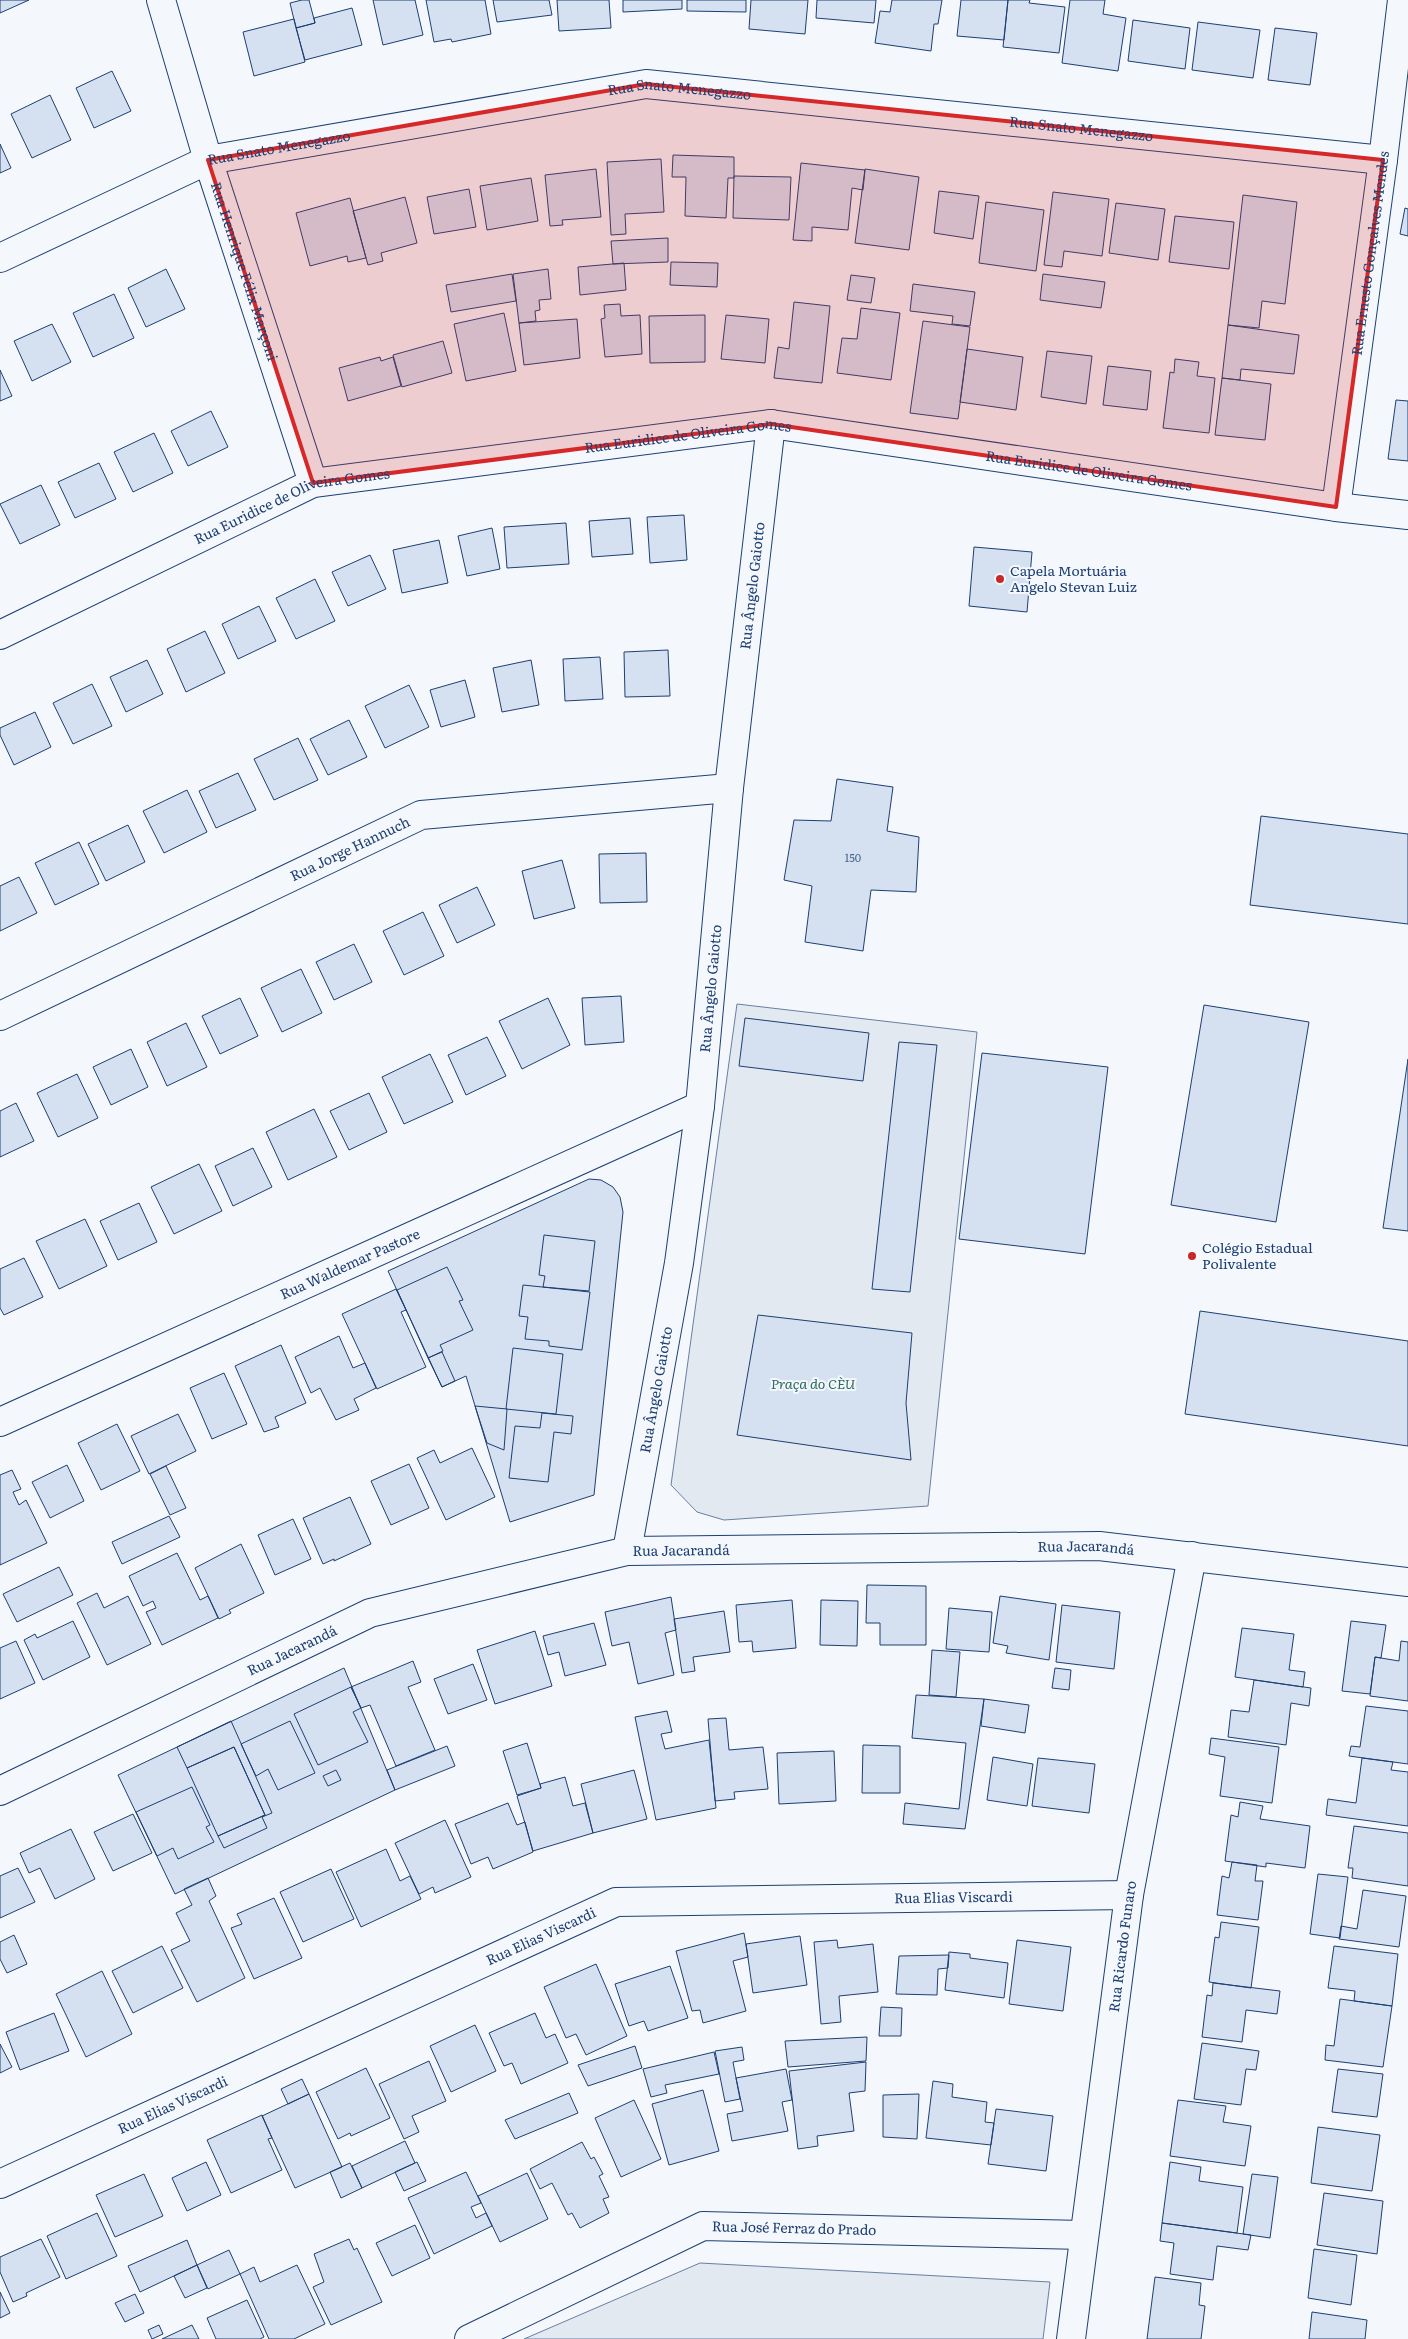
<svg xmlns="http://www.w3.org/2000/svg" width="1408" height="2339" viewBox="0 0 1408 2339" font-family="Literata,serif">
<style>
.green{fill:#e3e9f0;stroke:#687fa3}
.building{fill:#d5e0f0;stroke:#1d3f73}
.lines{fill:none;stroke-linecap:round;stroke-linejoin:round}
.minor-casing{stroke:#1d3f73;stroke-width:30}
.minor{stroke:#f4f7fb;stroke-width:28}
.marked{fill:#d62828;fill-opacity:0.2;stroke:#d62828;stroke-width:4;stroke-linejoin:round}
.poi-dot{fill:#c62828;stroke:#f4f7fb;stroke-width:2}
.labels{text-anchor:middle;stroke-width:4;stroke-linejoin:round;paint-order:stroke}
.number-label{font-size:11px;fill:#4b6792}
.street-label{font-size:14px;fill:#1d3f73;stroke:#f4f7fb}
.poi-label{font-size:14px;fill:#1d3f73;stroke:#f4f7fb;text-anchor:start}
.park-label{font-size:14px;font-style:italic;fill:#2c6c60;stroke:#f4f7fb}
</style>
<rect width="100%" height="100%" fill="#f4f7fb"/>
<path class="green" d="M737 1004 977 1032 928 1506 724 1520 697 1512 671 1485Z
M700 2263 1050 2282 1043 2339H524Z"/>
<path class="building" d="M0 0H29L0 13Z
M302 0H309L315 23 296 28 290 3Z
M373 0H415L423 35 383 45Z
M426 0H485L491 34 452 42 451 39 434 42Z
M493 0H549L552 15 497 22Z
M557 0H609L611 28 559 31Z
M623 0H682V9L623 12Z
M687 0H746V12L687 11Z
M751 0H808L805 34 749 29Z
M817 0H876L874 23 816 18Z
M892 0H942L938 24H934L931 51 875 43 880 11 890 12Z
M961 0H1008L1004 40 957 36Z
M1008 0H1030L1029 3 1065 7 1059 53 1003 47Z
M1070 0H1105L1103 14 1126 18 1118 71 1062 63Z
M352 8 362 45 305 60 296 28 315 23 314 18Z
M294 19 305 62 254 76 243 32Z
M1133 20 1190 28 1185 69 1128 61Z
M1198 22 1260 30 1253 78 1192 70Z
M1275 28 1317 33 1310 85 1268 80Z
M112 71 131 111 94 128 76 88Z
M50 95 71 140 32 158 11 114Z
M0 144 11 168 0 173Z
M673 155 734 157V178H728L726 218 685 216 686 177H672Z
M661 159 664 212 625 214 626 234 611 235 607 162Z
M801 163 865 170 863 190 852 188 848 230 812 227V241L793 240Z
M596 169 601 217 562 220 563 225 550 226 545 175Z
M865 169 919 177 909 250 855 243Z
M734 176 791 177 789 220 733 218Z
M531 178 538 221 487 230 480 186Z
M469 189 476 227 434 234 427 197Z
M939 191 979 196 973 239 934 233Z
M1053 192 1109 199 1102 256 1064 251 1062 267 1044 265Z
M1243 195 1297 202 1285 304 1262 301 1259 328 1228 325Z
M405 197 417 243 381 253 383 261 368 265 353 211Z
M350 198 366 258 348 262 347 256 310 266 296 213Z
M986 202 1044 210 1036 271 979 263Z
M1116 203 1165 209 1158 260 1109 253Z
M1405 208 1408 209V236L1400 234Z
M1175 216 1234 222 1229 269 1169 262Z
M668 238V262L613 264 611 241Z
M671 262 718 263 717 287 670 285Z
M624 263 626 290 580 295 578 267Z
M166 269 185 309 146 327 128 288Z
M548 269 551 299 539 300 540 310 535 311 536 321 519 323 513 274Z
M512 274 516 301 451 312 446 285Z
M1043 274 1105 282 1101 308 1040 300Z
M851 275 875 278 871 303 847 300Z
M913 284 975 292 970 326 952 324 953 316 910 311Z
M114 294 134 338 93 357 73 313Z
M794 302 830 306 822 383 774 378 778 347 789 349Z
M620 304 621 316 640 315 642 354 605 357 601 319 605 318 604 305Z
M861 308 900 313 891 380 837 373 842 338 857 339Z
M504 313 516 371 466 381 454 324Z
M705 315V362L650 363 649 316Z
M726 315 769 319 765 363 721 359Z
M577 319 580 358 524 365 519 323Z
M923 321 970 327 958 419 910 413Z
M52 324 71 362 32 381 14 341Z
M1228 325 1299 335 1294 374 1241 369 1240 380 1222 378Z
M443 341 452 373 402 387 393 355Z
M967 349 1023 357 1016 410 960 402Z
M1047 351 1092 356 1086 404 1041 397Z
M380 357 381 361 393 357 401 386 348 401 339 368Z
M1175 359 1199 362 1197 376 1215 378 1209 433 1163 428 1170 372 1174 373Z
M1108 366 1151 371 1147 410 1103 405Z
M0 370 12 396 0 401Z
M1222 378 1271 384 1265 440 1215 435Z
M1396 400 1408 401V461L1388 459Z
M211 411 228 447 188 466 171 431Z
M154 433 173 473 133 492 114 452Z
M99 463 116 499 75 518 58 482Z
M41 485 60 525 20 544 0 504Z
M684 515 687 560 650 563 647 517Z
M630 518 633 554 592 557 589 521Z
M566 523 569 564 507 568 504 527Z
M492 528 500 569 467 576 458 536Z
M439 540 448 583 402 593 393 550Z
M974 547 1032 552 1027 612 969 606Z
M370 555 386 589 348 606 332 572Z
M315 579 335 621 296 639 276 598Z
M259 606 276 641 238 659 222 624Z
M205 631 225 673 186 692 167 649Z
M668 650 670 696 625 697 624 652Z
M600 657 603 699 565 701 563 659Z
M147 660 163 694 126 712 110 677Z
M531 660 539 705 502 712 493 668Z
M465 680 475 717 441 727 430 690Z
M92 684 112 726 73 744 53 703Z
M409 685 429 727 385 748 365 706Z
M35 712 51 747 14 765 0 735V728Z
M349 720 367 757 328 775 310 739Z
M298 738 318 780 274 800 254 759Z
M238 773 256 810 216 828 199 791Z
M837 779 893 787 887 831 919 837 916 892 871 890 863 951 805 942 812 886 784 880 794 820 831 821Z
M187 790 207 832 164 853 143 811Z
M1261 816 1408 834V924L1250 905Z
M128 825 145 862 106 881 88 844Z
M79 842 99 884 55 905 35 863Z
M646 853 647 902 600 903 599 854Z
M562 860 575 908 534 919 522 871Z
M19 877 37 913 0 931V886Z
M477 887 495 925 457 943 439 905Z
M423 912 444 956 404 975 383 931Z
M354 944 372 982 334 1000 316 962Z
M301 969 322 1013 282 1032 261 988Z
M621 996 624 1042 585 1045 582 998Z
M240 998 258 1036 220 1054 202 1016Z
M548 998 570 1045 522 1069 499 1021Z
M1204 1005 1309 1022 1276 1222 1171 1205Z
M745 1018 869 1033 863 1081 739 1066Z
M186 1023 207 1067 167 1086 147 1042Z
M487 1037 506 1076 466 1095 448 1055Z
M899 1042 937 1045 910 1292 872 1289Z
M131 1049 148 1087 111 1105 93 1067Z
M982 1053 1108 1067 1085 1254 959 1239Z
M430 1054 453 1102 404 1124 382 1077Z
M1408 1059V1231L1383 1228Z
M77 1074 98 1118 58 1137 37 1093Z
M369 1093 387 1132 349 1150 330 1111Z
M16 1103 34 1141 0 1157V1111Z
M314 1109 337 1157 288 1180 266 1132Z
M253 1148 272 1187 233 1206 215 1166Z
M199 1164 222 1211 174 1234 151 1187Z
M589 1179 601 1180 613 1187 620 1197 623 1212 594 1495 510 1522 466 1376 442 1387 388 1271Z
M139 1203 157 1242 118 1260 100 1221Z
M85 1219 107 1266 59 1289 36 1241Z
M544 1235 595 1241 589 1291 543 1287 545 1276 539 1275Z
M24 1258 43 1297 4 1315 0 1308V1269Z
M447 1267 463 1300 459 1301 473 1330 440 1345 443 1351 428 1358 397 1290Z
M523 1285 590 1292 582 1350 549 1346V1341L525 1339 528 1317 519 1316Z
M396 1289 406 1310 401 1312 426 1367 377 1389 342 1314Z
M1200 1311 1408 1341V1446L1185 1414Z
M758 1315 912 1333 906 1403 911 1460 737 1435Z
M339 1336 353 1368 365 1363 376 1388 354 1399 359 1410 336 1420 320 1388 311 1393 295 1357Z
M281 1345 306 1403 275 1417 279 1427 264 1432 235 1366Z
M513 1348 563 1354 556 1414 506 1409Z
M442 1352 455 1381 442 1387 428 1358Z
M224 1373 247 1424 212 1439 190 1388Z
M475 1406 507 1409 504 1450 487 1443Z
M542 1413 573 1416 571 1434 554 1432 548 1482 509 1478 515 1426 540 1428Z
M178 1414 196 1451 149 1474 131 1436Z
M117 1424 140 1471 101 1490 78 1443Z
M472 1448 495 1497 446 1520 417 1458 434 1450 440 1463Z
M409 1464 429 1508 391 1525 371 1481Z
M67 1465 84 1501 50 1518 32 1482Z
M166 1466 186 1508 170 1515 150 1474Z
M12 1470 21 1489 13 1492 19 1505 26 1500 47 1543 0 1565V1475Z
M350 1497 371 1544 334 1561V1559L323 1564 303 1518Z
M169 1516 180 1537 122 1564 112 1542Z
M293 1519 311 1559 275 1575 258 1535Z
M241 1544 264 1593 229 1610 231 1613 219 1619 195 1568Z
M177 1553 200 1600 208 1596 218 1618 162 1645 146 1612 156 1608 153 1601 143 1606 129 1576Z
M59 1567 73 1595 17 1622 3 1594Z
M867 1585 926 1586V1645H880V1623H866Z
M97 1593 104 1608 128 1596 151 1644 107 1665 77 1603Z
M1000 1596 1056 1604 1049 1660 1006 1653 1008 1646 993 1643Z
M671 1597 676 1630 665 1633 674 1675 638 1684 629 1642 612 1646 605 1612Z
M792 1600 796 1648 753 1652 752 1641 739 1642 736 1605Z
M821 1600 858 1601 857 1646 820 1645Z
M1062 1605 1120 1612 1114 1669 1056 1662Z
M949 1608 992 1612 989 1652 946 1649Z
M724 1611 730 1652 693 1657 695 1671 682 1673 674 1619Z
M73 1621 90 1657 43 1680 24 1640 35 1634 37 1638Z
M1351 1621 1386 1625 1381 1658 1375 1657 1370 1694 1342 1691Z
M594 1623 606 1665 565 1676 559 1652 548 1655 543 1636Z
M1242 1628 1294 1634 1289 1670 1305 1672 1303 1687 1235 1677Z
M535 1631 552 1686 495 1704 477 1650Z
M16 1641 35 1683 0 1699V1648Z
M1401 1641 1408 1642V1701L1370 1696 1375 1657 1399 1661Z
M932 1650 960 1652 956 1697 929 1695Z
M413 1661 421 1682 408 1687 435 1750 396 1766 370 1705 361 1708 351 1687Z
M473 1664 487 1700 448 1714 434 1679Z
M344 1668 395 1790 175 1894 118 1775Z
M1055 1668 1071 1670 1069 1690 1052 1688Z
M1254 1680 1311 1688 1309 1706 1291 1703 1286 1745 1228 1737 1231 1710 1249 1712Z
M351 1687 361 1708 353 1712 368 1742 318 1765 294 1714Z
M916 1695 984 1699 965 1829 903 1824 905 1803 959 1809 966 1743 912 1738Z
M984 1699 1029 1705 1025 1733 981 1726Z
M1366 1706 1408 1711V1764L1349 1756 1351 1746 1360 1747Z
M667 1711 672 1732 661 1734 665 1749 709 1740 716 1808 656 1820 635 1717Z
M726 1718 729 1750 763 1747 768 1789 734 1792 735 1799 715 1801 708 1719Z
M231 1721 272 1813 262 1817 267 1828 224 1848 218 1836 265 1815 234 1747 187 1768 177 1747Z
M290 1721 315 1773 278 1790 268 1769 256 1776 241 1744Z
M1211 1738 1279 1747 1272 1803 1220 1796 1225 1757 1209 1754Z
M527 1743 541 1788 517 1795 503 1751Z
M863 1745 900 1746V1793H862Z
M447 1746 455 1766 395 1790 387 1770Z
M234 1747 265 1815 218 1836 187 1768Z
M834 1751 836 1801 779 1804 777 1753Z
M993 1757 1033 1764 1027 1806 987 1800Z
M1038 1758 1095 1764 1089 1813 1032 1806Z
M1362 1758 1393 1762 1391 1770 1408 1772V1826L1326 1815 1328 1799 1356 1803Z
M336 1770 341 1780 328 1786 323 1776Z
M634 1770 647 1819 593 1833 581 1784Z
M565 1777 573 1806 585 1803 593 1833 533 1851 517 1796 541 1788 540 1784Z
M192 1787 210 1825 206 1827 214 1842 178 1859 173 1848 157 1856 136 1812Z
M1240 1802 1263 1806 1260 1819 1310 1826 1305 1868 1266 1863V1867L1225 1861 1231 1815 1238 1817Z
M508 1803 517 1825 525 1822 533 1852 493 1869 488 1857 471 1864 455 1824Z
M133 1814 152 1853 113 1871 94 1832Z
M445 1820 471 1877 435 1893 433 1887 419 1894 395 1843Z
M1354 1826 1408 1833V1886L1352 1878 1353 1868H1348Z
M71 1829 95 1879 55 1899 40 1868 29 1873 20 1853Z
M386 1849 400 1881 410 1876 421 1899 361 1927 336 1872Z
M1232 1862 1257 1865 1255 1881H1263L1258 1920 1217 1915 1222 1876 1229 1878Z
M18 1868 35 1902 0 1918V1876Z
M331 1869 354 1919 303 1942 280 1892Z
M1318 1874 1348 1877 1340 1938 1310 1934Z
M208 1878 216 1896 209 1901 245 1978 197 2002 171 1950 190 1941 176 1913 192 1905 184 1889Z
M1363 1890 1406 1896 1399 1947 1339 1939 1341 1926 1357 1929Z
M274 1898 302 1958 254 1979 231 1928 242 1924 237 1914Z
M1221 1922 1259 1927 1251 1988 1209 1982 1215 1937 1219 1938Z
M744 1933 748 1957 733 1961 746 2011 703 2023 700 2010 692 2011 676 1951Z
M14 1935 27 1964 7 1973 0 1959V1942Z
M800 1936 807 1985 753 1993 746 1944Z
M837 1940 838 1948 873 1944 878 1992 839 1996 841 2022 821 2024 814 1942Z
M1017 1940 1071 1947 1063 2011 1009 2004Z
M162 1946 183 1988 133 2013 112 1971Z
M1334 1946 1398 1954 1392 2006 1354 2001 1355 1991 1328 1988Z
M949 1952 970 1954V1958L1008 1963 1004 1998 945 1990Z
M949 1955 948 1968 938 1969 937 1995 896 1994 899 1956Z
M596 1964 627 2036 586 2055 576 2034 566 2038 544 1987Z
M670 1966 688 2018 648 2031 644 2021 629 2026 615 1984Z
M102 1971 132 2034 86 2057 56 1994Z
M1213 1983 1280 1991 1277 2014 1246 2010 1242 2042 1202 2037 1207 1995 1212 1996Z
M1340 1999 1392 2006 1383 2067 1325 2060 1326 2045 1334 2046Z
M881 2007 902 2008 901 2036H879Z
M54 2013 69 2051 20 2070 6 2032Z
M535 2013 546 2038 555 2034 568 2063 521 2084 512 2063 504 2066 489 2033Z
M475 2025 496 2071 451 2092 430 2046Z
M867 2037 866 2061 788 2067 785 2041Z
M1202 2043 1259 2051 1256 2070 1246 2069 1241 2105 1194 2099Z
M0 2044 12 2067 0 2073Z
M635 2046 642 2068 588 2086 578 2065Z
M742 2047 744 2060 733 2062 740 2099 725 2102 715 2051Z
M714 2052 719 2074 665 2085 667 2093 651 2097 643 2069Z
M429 2061 446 2101 412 2116 419 2132 404 2139 379 2084Z
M866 2062 865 2091 849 2093 854 2131 817 2136 818 2146 798 2149 789 2071Z
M366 2068 390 2118 351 2136 350 2133 338 2139 316 2092Z
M786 2069 792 2100 782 2102 788 2131 732 2141 727 2114 743 2111 736 2078Z
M1338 2069 1383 2074 1377 2117 1332 2112Z
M302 2079 309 2094 288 2104 281 2089Z
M933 2081 953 2084 952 2097 987 2102 985 2122 994 2123 991 2145 926 2138Z
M703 2090 719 2151 669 2165 652 2104Z
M569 2093 578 2113 515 2139 505 2120Z
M309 2094 342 2167 295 2188 262 2116Z
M919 2094 917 2139 883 2137V2095Z
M634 2100 661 2159 621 2177 595 2118Z
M1178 2100 1226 2106 1223 2122 1251 2126 1245 2166 1170 2156Z
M996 2109 1053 2116 1046 2171 988 2164Z
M262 2115 272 2138 268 2139 282 2170 231 2193 207 2140Z
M1318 2127 1380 2135 1372 2191 1311 2183Z
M405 2141 415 2163 362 2188 352 2166Z
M582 2142 591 2159 594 2157 603 2174 599 2176 609 2197 603 2199 609 2213 580 2228 572 2213 568 2215 552 2183 540 2189 530 2169Z
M206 2162 221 2195 187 2211 172 2178Z
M417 2162 426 2181 404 2191 395 2172Z
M1170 2162 1201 2167 1199 2181 1243 2187 1237 2233 1162 2223Z
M350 2163 362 2188 341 2198 330 2172Z
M466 2172 481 2203 471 2207 476 2218 486 2213 492 2226 434 2254 408 2198Z
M527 2173 548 2219 500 2242 478 2196Z
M144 2174 163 2216 115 2237 96 2195Z
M1252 2174 1278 2177 1270 2238 1243 2234Z
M1324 2193 1383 2201 1377 2254 1317 2245Z
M97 2213 117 2256 66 2279 47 2236Z
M1162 2223 1251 2235 1248 2250 1217 2246 1213 2280 1170 2274 1174 2243 1160 2241Z
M415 2225 430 2258 392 2276 376 2243Z
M41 2239 60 2277 26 2293 27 2296 13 2302 0 2272V2257Z
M349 2239 354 2250 357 2248 382 2302 331 2325 313 2287 324 2282 314 2254Z
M187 2240 197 2265 140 2292 128 2266Z
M1314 2249 1357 2255 1351 2305 1308 2298Z
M229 2250 240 2274 208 2289 197 2265Z
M197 2265 207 2288 185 2298 174 2276Z
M297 2265 325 2324 294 2339H269L240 2274 254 2267 260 2282Z
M1155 2277 1201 2283 1199 2305 1205 2306 1201 2339H1147Z
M0 2292 10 2313 0 2318Z
M135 2294 144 2313 125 2322 115 2303Z
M247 2300 264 2337 260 2339H216L207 2318Z
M1312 2312 1367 2320 1365 2339H1309Z
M159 2325 163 2334 152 2339 148 2330Z
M192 2325 199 2339H162Z"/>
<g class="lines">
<defs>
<g id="minor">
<path id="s1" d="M161 0 208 160 313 483"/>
<path id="s2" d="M0 258 208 160 646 84 1383 160"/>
<path id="s3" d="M1336 507 1383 160 1402 0"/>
<path id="s4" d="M0 635 313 483 771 424 1336 507 1408 515"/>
<path id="s5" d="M0 1016 421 815 729 788"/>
<path id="s6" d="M0 1422 700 1106"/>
<path id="s7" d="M627 1551 679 1263 700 1106 729 788 771 424"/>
<path id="s8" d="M0 1791 370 1613 627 1551 1099 1546 1408 1582"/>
<path id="s9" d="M0 2184 616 1902 1129 1895"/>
<path id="s10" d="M469 2339 703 2226 1084 2235"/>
<path id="s11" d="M1071 2339 1129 1895 1192 1556"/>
</g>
</defs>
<use href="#minor" class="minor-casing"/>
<use href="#minor" class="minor"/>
</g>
<path class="marked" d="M646 84 1383 160 1336 507 771 424 313 483 208 160Z"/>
<g class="poi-dot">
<circle cx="1000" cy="579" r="5"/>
<circle cx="1192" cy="1256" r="5"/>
</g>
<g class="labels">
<g class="number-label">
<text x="853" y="862">150</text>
</g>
<g class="street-label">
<text dy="5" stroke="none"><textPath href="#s2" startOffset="708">Rua Snato Menegazzo</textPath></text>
<text dy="5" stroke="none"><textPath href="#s2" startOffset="1112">Rua Snato Menegazzo</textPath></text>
<text dy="5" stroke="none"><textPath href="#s2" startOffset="302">Rua Snato Menegazzo</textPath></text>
<text dy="5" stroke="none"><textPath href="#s3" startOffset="256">Rua Ernesto Gonçalves Mendes</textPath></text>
<text dy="5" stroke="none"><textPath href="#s1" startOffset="284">Rua Henrique Félix Marçoni</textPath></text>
<text dy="5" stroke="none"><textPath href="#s4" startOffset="726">Rua Euridice de Oliveira Gomes</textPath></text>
<text dy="5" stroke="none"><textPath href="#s4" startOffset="1131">Rua Euridice de Oliveira Gomes</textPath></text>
<text dy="5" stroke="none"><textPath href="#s4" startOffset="321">Rua Euridice de Oliveira Gomes</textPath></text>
<text dy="5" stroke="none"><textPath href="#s7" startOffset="974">Rua Ângelo Gaiotto</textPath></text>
<text dy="5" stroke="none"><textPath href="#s5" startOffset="388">Rua Jorge Hannuch</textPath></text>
<text dy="5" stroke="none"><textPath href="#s7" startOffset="569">Rua Ângelo Gaiotto</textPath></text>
<text dy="5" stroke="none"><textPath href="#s6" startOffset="384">Rua Waldemar Pastore</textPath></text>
<text dy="5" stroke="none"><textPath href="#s7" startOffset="164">Rua Ângelo Gaiotto</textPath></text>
<text dy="5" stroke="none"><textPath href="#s8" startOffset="1134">Rua Jacarandá</textPath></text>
<text dy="5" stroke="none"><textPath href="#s8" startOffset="729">Rua Jacarandá</textPath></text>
<text dy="5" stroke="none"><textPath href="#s8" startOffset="324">Rua Jacarandá</textPath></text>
<text dy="5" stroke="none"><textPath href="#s9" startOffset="1015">Rua Elias Viscardi</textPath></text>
<text dy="5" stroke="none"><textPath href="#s9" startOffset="595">Rua Elias Viscardi</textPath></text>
<text dy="5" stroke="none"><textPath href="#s11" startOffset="396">Rua Ricardo Funaro</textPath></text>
<text dy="5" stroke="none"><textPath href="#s9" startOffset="190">Rua Elias Viscardi</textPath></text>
<text dy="5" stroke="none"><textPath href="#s10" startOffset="351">Rua José Ferraz do Prado</textPath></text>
</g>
<g class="poi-label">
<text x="1010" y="576">Capela Mortuária<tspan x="1010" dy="16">Angelo Stevan Luiz</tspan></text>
<text x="1202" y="1253">Colégio Estadual<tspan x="1202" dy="16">Polivalente</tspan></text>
</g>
<g class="park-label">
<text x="813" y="1389">Praça do CÈU</text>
</g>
</g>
</svg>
